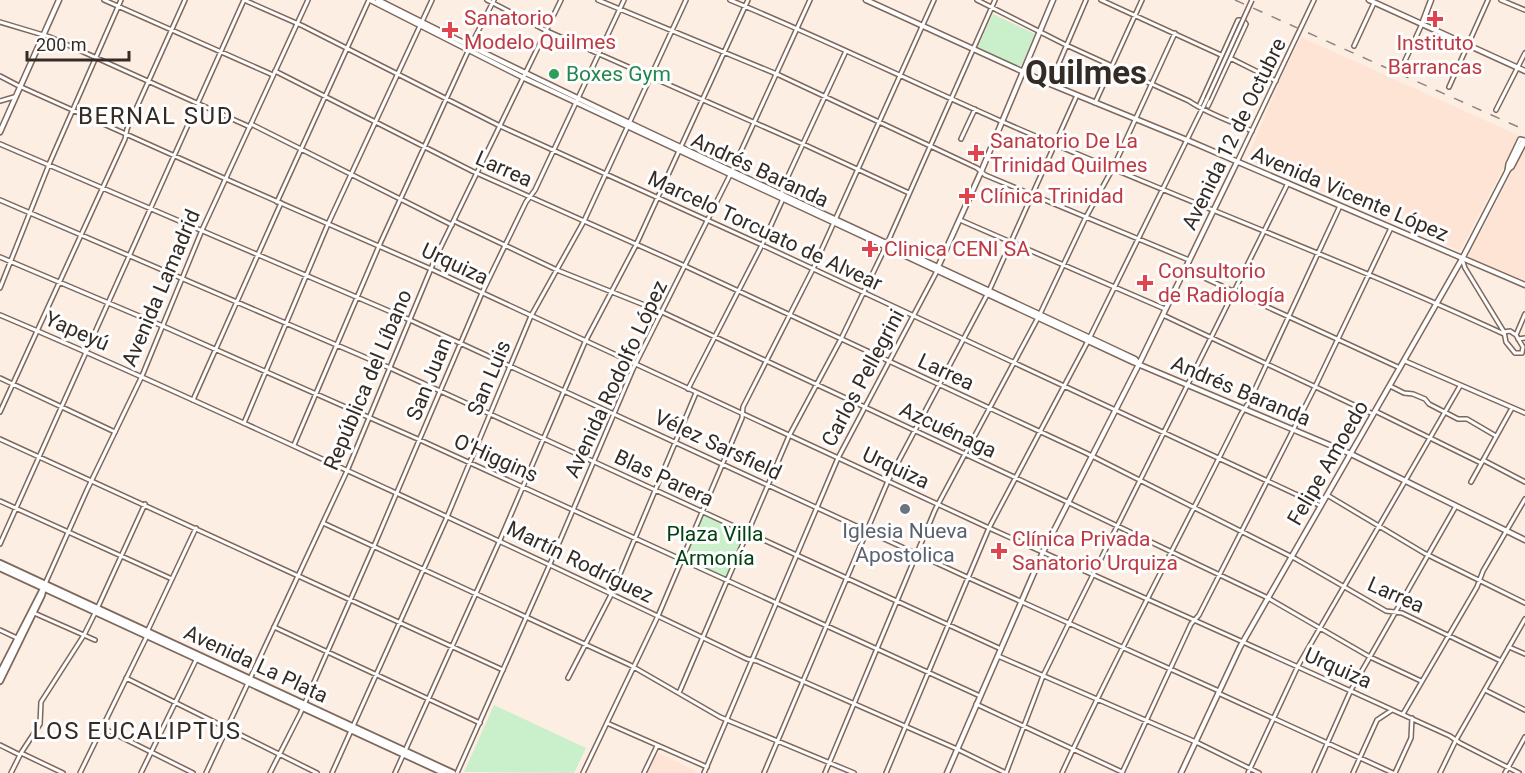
<svg xmlns="http://www.w3.org/2000/svg" width="1525" height="773" viewBox="0 0 1525 773" font-family="Roboto,sans-serif">
<style>
.built{fill:#fee4d4}
.green{fill:#c9efcb}
.lines{fill:none;stroke-linecap:round;stroke-linejoin:round}
.minor-casing{stroke:#7e685b;stroke-width:6}
.tertiary-casing{stroke:#7e685b;stroke-width:6}
.secondary-casing{stroke:#7e685b;stroke-width:7}
.primary-casing{stroke:#7e685b;stroke-width:8}
.minor{stroke:#fff;stroke-width:3}
.tertiary{stroke:#fff;stroke-width:3}
.secondary{stroke:#fff;stroke-width:4}
.primary{stroke:#fff;stroke-width:4.5}
.rail{stroke:#91857d;stroke-width:1.5;stroke-dasharray:10 10;stroke-linecap:butt}
.minor-bridge-casing{stroke:#7e685b;stroke-width:6;stroke-linecap:butt}
.minor-bridge{stroke:#fff;stroke-width:3}
.health-dot{fill:#e0444e;stroke:#fefefe;stroke-width:2}
.leisure-dot{fill:#2e9e5b;stroke:#fefefe;stroke-width:2}
.worship-dot{fill:#6b7280;stroke:#fefefe;stroke-width:2}
.labels{text-anchor:middle;stroke-width:6;stroke-linejoin:round;paint-order:stroke}
.health-label{font-size:21px;fill:#be3a42;stroke:#fefefe;text-anchor:start}
.leisure-label{font-size:21px;fill:#27864d;stroke:#fefefe;text-anchor:start}
.street-label{font-size:21px;fill:#342b25;stroke:#fefefe}
.worship-label{font-size:21px;fill:#5b616d;stroke:#fefefe}
.park-label{font-size:21px;fill:#024010;stroke:#fefefe}
.quarter-label{font-size:24px;letter-spacing:1.5px;fill:#342b25;stroke:#fefefe}
.town-label{font-size:33px;font-weight:bold;fill:#342b25;stroke:#fefefe}
</style>
<rect width="100%" height="100%" fill="#fdeee4"/>
<path class="built" d="M1301 37 1520 136 1460 251 1247 159 1280 80Z
M1525 147V283L1470 259 1469 255Z
M659 753 695 770V773H647L656 754Z"/>
<path class="green" d="M993 14 1035 34 1020 68 977 49Z
M702 511 748 533 728 580 682 559Z
M494 705 586 748 574 773 464 772Z"/>
<g class="lines">
<defs>
<path id="minor" d="M104 0 273 75
M244 0 303 26 500 126 762 245 1321 506
M487 0 547 31 803 144 909 193
M598 0 779 75 977 168 985 175 1189 260
M730 0C822 38 912 82 1003 122 1169 195 1339 258 1504 334
M977 0 1066 45 1189 101C1208 114 1231 121 1252 131
M1101 0 1221 55
M1501 0 1525 10
M0 22 50 37 250 127
M1354 46 1374 3
M1230 58 1276 81
M1402 67 1422 24
M275 71 472 171 685 266 1086 453 1296 559 1386 611 1402 613 1501 661
M0 76 19 86 226 179
M1050 84 1086 0
M1449 87 1488 0
M0 101 14 97
M1095 103 1142 0
M1200 104 1238 20H1243L1246 24 1208 106
M1496 110 1525 53
M251 124 452 225
M961 139 975 109
M0 144 410 320 969 578 1219 691
M1508 170 1512 167 1525 142
M1507 171 1508 164 1520 139 1525 140
M0 200 390 368 1001 649
M277 202 369 0
M960 220 1165 309
M454 221 557 270 662 312 1063 500 1268 598 1370 657 1421 681
M0 257 165 327 420 440 980 696
M1462 259 1465 268 1504 332 1506 342 1515 353H1522L1523 347 1516 335 1510 331 1504 332
M1185 269 1400 368
M0 288 50 162 121 0
M1163 315 1373 414
M1516 335 1525 314
M1518 339 1525 338
M1405 361 1525 413
M0 378 115 432
M1390 386 1404 393 1413 394 1425 399 1429 404 1458 419H1467L1496 436
M688 389 762 245 782 201V189L846 51
M193 400 281 203
M1375 411 1481 463
M0 412 125 139 127 129 185 0
M244 423 328 224 432 0
M0 439 503 670
M294 445 379 246 470 47 494 0
M1483 460 1525 482
M1471 482 1512 408
M1327 495 1424 553 1525 603
M0 501 172 579
M323 523 630 665 720 717 854 773
M0 544 244 0
M97 609 145 504
M34 613 95 640
M274 627 480 723
M0 630 19 639
M147 632 196 528
M1243 642 1450 736 1460 743 1519 773
M1509 647 1525 654
M998 656 1198 743 1259 773
M126 678 317 773
M568 678 612 593 696 393
M1485 690 1525 710
M679 693 789 436 841 339 886 246 995 0
M1218 693 1393 773
M976 704 1122 772
M1403 714 1477 587 1483 571 1525 499
M607 723 707 767
M101 727 193 773
M0 745 20 755
M21 753 63 773
M11 773 21 753 40 724 41 702 84 635 95 613
M80 773 147 636
M141 773 196 660
M270 773 300 714 374 546 482 293 526 202 535 190 624 0
M332 773 447 517 531 316 584 221 686 0
M395 773 500 540 585 342 636 245 748 0
M583 773 658 616 742 418 743 407 813 269 934 0
M644 773 657 746
M764 773 888 481 989 291 1077 95
M825 773 935 510 1040 314 1086 217 1113 168 1175 33
M886 773 989 528 1088 341 1207 99
M1006 773 1043 676 1069 623 1288 183
M1062 773C1118 651 1182 534 1241 414L1249 402 1340 206
M1122 773 1191 624 1199 615 1315 387 1391 228
M1248 773 1298 666 1460 386
M1314 773 1351 690 1456 506
M1353 773 1377 720 1392 710
M1395 773 1411 738 1412 718
M1505 773 1525 737"/>
<path id="tertiary" d="M1237 162 1314 0
M226 179 431 269 989 528 1243 642
M0 315C133 371 263 432 394 492 512 547 630 602 747 659L757 661 957 749 1006 773
M45 584 87 490 142 376 202 230 308 0
M206 773 347 471 435 259 561 0
M457 773 550 564 633 369 731 173 810 0
M704 773 838 458 937 271
M1440 773 1456 740 1525 619"/>
<path id="secondary" d="M370 0 524 78 1133 362 1351 454 1525 540
M378 0C627 126 883 240 1135 359L1139 364
M866 0 1050 84 1187 140 1525 285
M1369 0 1525 71
M1422 24 1431 0
M0 132 59 0
M938 267 981 172 1053 0
M947 773 1043 552 1139 364 1237 162
M1181 773 1240 647 1462 259 1523 141"/>
<path id="primary" d="M0 563 453 773
M0 568 444 773
M0 673 43 589
M0 681 42 595 44 586"/>
</defs>
<use href="#minor" class="minor-casing"/>
<use href="#tertiary" class="tertiary-casing"/>
<use href="#secondary" class="secondary-casing"/>
<use href="#primary" class="primary-casing"/>
<use href="#minor" class="minor"/>
<use href="#tertiary" class="tertiary"/>
<use href="#secondary" class="secondary"/>
<use href="#primary" class="primary"/>
<path class="rail" d="M1235 0 1525 130"/>
<defs>
<path id="minor-bridge" d="M1207 99 1252 0"/>
</defs>
<use href="#minor-bridge" class="minor-bridge-casing"/>
<use href="#minor-bridge" class="minor-bridge"/>
</g>
<g class="health-dot">
<path d="M1432 10h6v6h6v6h-6v6h-6v-6h-6v-6h6z"/>
<path d="M447 21h6v6h6v6h-6v6h-6v-6h-6v-6h6z"/>
<path d="M973 144h6v6h6v6h-6v6h-6v-6h-6v-6h6z"/>
<path d="M964 187h6v6h6v6h-6v6h-6v-6h-6v-6h6z"/>
<path d="M867 240h6v6h6v6h-6v6h-6v-6h-6v-6h6z"/>
<path d="M1142 274h6v6h6v6h-6v6h-6v-6h-6v-6h6z"/>
<path d="M996 542h6v6h6v6h-6v6h-6v-6h-6v-6h6z"/>
</g>
<circle class="leisure-dot" cx="554" cy="74" r="6"/>
<circle class="worship-dot" cx="905" cy="509" r="6"/>
<g class="labels">
<g class="health-label">
<text x="464" y="25">Sanatorio<tspan x="464" dy="24">Modelo Quilmes</tspan></text>
<text x="1435" y="50" text-anchor="middle">Instituto<tspan x="1435" dy="24">Barrancas</tspan></text>
<text x="990" y="148">Sanatorio De La<tspan x="990" dy="24">Trinidad Quilmes</tspan></text>
<text x="980" y="203">Clínica Trinidad</text>
<text x="884" y="256">Clinica CENI SA</text>
<text x="1158" y="278">Consultorio<tspan x="1158" dy="24">de Radiología</tspan></text>
<text x="1012" y="546">Clínica Privada<tspan x="1012" dy="24">Sanatorio Urquiza</tspan></text>
</g>
<g class="leisure-label">
<text x="566" y="81">Boxes Gym</text>
</g>
<g class="street-label">
<text transform="translate(1234 134) rotate(-64)" y="7">Avenida 12 de Octubre</text>
<text transform="translate(504 169) rotate(24)" y="7">Larrea</text>
<text transform="translate(760 170) rotate(25)" y="7">Andrés Baranda</text>
<text transform="translate(1350 194) rotate(23)" y="7">Avenida Vicente López</text>
<text transform="translate(765 231) rotate(25)" y="7">Marcelo Torcuato de Alvear</text>
<text transform="translate(455 264) rotate(25)" y="7">Urquiza</text>
<text transform="translate(161 288) rotate(-67)" y="7">Avenida Lamadrid</text>
<text transform="translate(77 331) rotate(24)" y="7">Yapeyú</text>
<text transform="translate(946 372) rotate(25)" y="7">Larrea</text>
<text transform="translate(489 378) rotate(-67)" y="7">San Luis</text>
<text transform="translate(863 378) rotate(-62)" y="7">Carlos Pellegrini</text>
<text transform="translate(429 379) rotate(-68)" y="7">San Juan</text>
<text transform="translate(616 379) rotate(-65)" y="7">Avenida Rodolfo López</text>
<text transform="translate(368 380) rotate(-67)" y="7">República del Líbano</text>
<text transform="translate(1241 391) rotate(23)" y="7">Andrés Baranda</text>
<text transform="translate(948 430) rotate(25)" y="7">Azcuénaga</text>
<text transform="translate(718 445) rotate(25)" y="7">Vélez Sarsfield</text>
<text transform="translate(496 458) rotate(24)" y="7">O'Higgins</text>
<text transform="translate(1328 463) rotate(-60)" y="7">Felipe Amoedo</text>
<text transform="translate(896 468) rotate(25)" y="7">Urquiza</text>
<text transform="translate(664 478) rotate(25)" y="7">Blas Parera</text>
<text transform="translate(580 562) rotate(26)" y="7">Martín Rodríguez</text>
<text transform="translate(1396 595) rotate(24)" y="7">Larrea</text>
<text transform="translate(256 664) rotate(25)" y="7">Avenida La Plata</text>
<text transform="translate(1338 668) rotate(24)" y="7">Urquiza</text>
</g>
<g class="worship-label">
<text x="905" y="538">Iglesia Nueva<tspan x="905" dy="24">Apostolica</tspan></text>
</g>
<g class="park-label">
<text x="715" y="541">Plaza Villa<tspan x="715" dy="24">Armonía</tspan></text>
</g>
<g class="quarter-label">
<text x="156" y="124">BERNAL SUD</text>
<text x="137" y="739">LOS EUCALIPTUS</text>
</g>
<g class="town-label">
<text x="1086" y="84">Quilmes</text>
</g>
</g>
<path d="M27 51v9h102v-9" fill="none" stroke="#342b25" stroke-width="3"/>
<text x="36" y="51" font-size="18" fill="#342b25" stroke="#fefefe" stroke-width="4.5" paint-order="stroke">200 m</text>
</svg>
